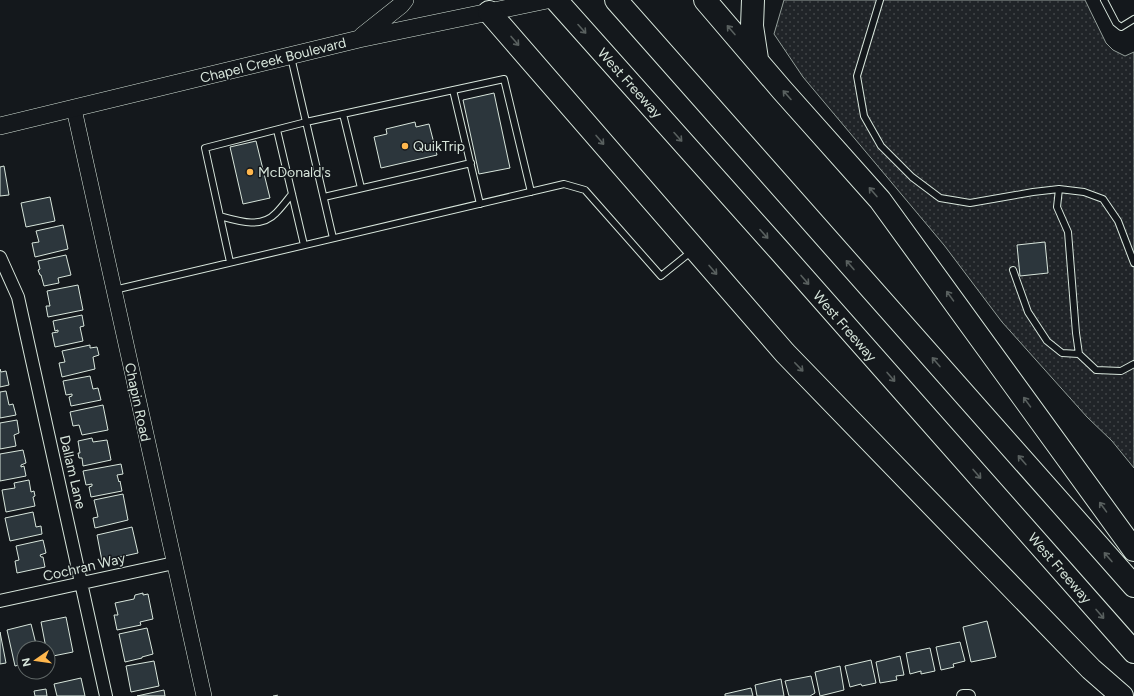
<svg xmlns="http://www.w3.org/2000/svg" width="1134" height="696" viewBox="0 0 1134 696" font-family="Figtree,sans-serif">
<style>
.grass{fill:url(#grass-dots);stroke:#939e99}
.building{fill:#2c363c;stroke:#d8e6dc}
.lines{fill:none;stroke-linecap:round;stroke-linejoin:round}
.service-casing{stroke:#d8e6dc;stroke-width:8}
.minor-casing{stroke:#d8e6dc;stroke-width:14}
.tertiary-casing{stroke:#d8e6dc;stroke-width:16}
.secondary-casing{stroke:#d8e6dc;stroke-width:18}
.motorway-casing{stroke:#d8e6dc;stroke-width:24}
.service{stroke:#14181c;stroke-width:6}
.minor{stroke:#14181c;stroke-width:12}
.tertiary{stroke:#14181c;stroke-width:15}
.secondary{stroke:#14181c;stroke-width:17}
.motorway{stroke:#14181c;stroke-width:22}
.fence{stroke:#d8e6dc;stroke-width:1;stroke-dasharray:5 2;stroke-linecap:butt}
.oneway{stroke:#59605f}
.poi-dot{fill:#ffb74d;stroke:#14181c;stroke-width:1.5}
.labels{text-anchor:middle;stroke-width:3;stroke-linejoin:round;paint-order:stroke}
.street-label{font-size:14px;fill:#d8e6dc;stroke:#14181c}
.poi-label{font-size:14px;fill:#d8e6dc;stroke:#14181c;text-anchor:start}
</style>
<defs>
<pattern id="grass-dots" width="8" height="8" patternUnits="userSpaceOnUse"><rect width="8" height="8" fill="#202428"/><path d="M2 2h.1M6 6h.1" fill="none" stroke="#404447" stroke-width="1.8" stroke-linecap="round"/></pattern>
</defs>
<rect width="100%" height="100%" fill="#14181c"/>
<path class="grass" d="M784 0H1085L1106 43 1113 50 1125 56 1134 52V468L1112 441 1087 417 1002 322 944 245 803 77 774 34Z"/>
<path class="building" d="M494 93 510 168 479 174 463 100Z
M415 122 416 127 429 124 437 155 381 168 374 137 387 134 386 129Z
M256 141 270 198 243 204 230 147Z
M4 166 9 195 0 196V167Z
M50 197 55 221 26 227 21 203Z
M63 225 68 249 35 257 32 243 39 242 36 231Z
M1045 242 1048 273 1020 276 1017 245Z
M66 255 71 275 58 278 59 283 44 286 41 275H40L38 270 40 269 38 261Z
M78 285 83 310 48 317 46 306H50L47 291Z
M82 315 84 326 80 327 83 341 55 347 52 333 58 332V330L55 331 53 321Z
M90 345V348L97 347 99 355 93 357 95 369 62 377 59 363 65 362 62 351Z
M0 369 1 372 6 371 9 385 0 387Z
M90 376 93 389 98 388 101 400 71 406 69 397 72 396V394L66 395 63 381Z
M6 391 9 405 13 404 16 415 0 418V392Z
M103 405 108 430 82 435 79 425 73 426 70 412Z
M17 420 19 433 14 435 16 446 0 449V423Z
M92 438 93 442 107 440 111 460 83 466 82 458H79L78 453H80L78 441Z
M23 450 26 463 21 465V467L24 466 26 476 0 481V454Z
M121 464 123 474 117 475 119 482 120 481 122 491 91 497 89 487 92 486V484L86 485 83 471Z
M29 480 31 492 34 491 35 496 33 497 35 506 6 512 2 490 15 488 14 483Z
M123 494 128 520 95 528 93 518 98 517 94 500Z
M33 512 36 527 41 526 42 534 10 541 5 518Z
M132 527 138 553 102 561 97 535Z
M43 540 46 553 40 555 41 557H43L45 567 17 573 15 561 19 560 16 546Z
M143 593V595L148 594 153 619 140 622 141 625 117 630 114 615H118L115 603 134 599 135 595Z
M66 617 73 652 48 657V648H46L41 622Z
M987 621 996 657 971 662 963 627Z
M31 624 37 648H24V666L23 664 15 666 7 630Z
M147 628 153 654 142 657V658L125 662 119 634Z
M0 632 6 663 0 664Z
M960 642 965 661 953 664 954 667 941 670 936 647Z
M930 648 935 671 921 674V671L910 674 906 653Z
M900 656 904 675 896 676 897 680 880 683 876 662Z
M871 660 876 683 862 686 861 684 850 687 845 666Z
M154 661 159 686 131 692 126 666Z
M840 666 844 690 820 696 815 672Z
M811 676 815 693 810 696H789L785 681Z
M81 678 85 696H57L54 684Z
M781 679 784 696H757L755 685Z
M751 688 753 696H725V694Z
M46 689 47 696H35L34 691Z
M164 690 165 696H137Z"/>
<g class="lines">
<defs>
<path id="service" d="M880 0 857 76 864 116 881 146 912 177 940 198 970 203 1033 192 1059 189
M1104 0 1116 23 1121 27 1134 19
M291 57 333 238
M453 90 480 204
M343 114 361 188
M277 130 304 245
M324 197 471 163
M220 216C238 221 261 229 276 213 282 207 287 200 292 194
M230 262 205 148 306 122 504 79 531 192
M1134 263 1118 221 1103 199 1084 192 1059 189 1057 207 1068 232 1076 333 1079 354 1096 370 1121 371 1134 364
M1013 270 1028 312 1047 341 1062 353 1079 354
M114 290 564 184 585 190 661 276 692 251"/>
<path id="minor" d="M0 257 18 297 106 696
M0 601 174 563
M963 696H969"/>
<path id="tertiary" d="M74 109 204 696"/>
<path id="secondary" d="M362 36 401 5 405 0
M0 126 359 39 547 0"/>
<path id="motorway" d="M556 0 779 250 1134 652
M616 0 1134 586
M705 0 782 90 880 200 1134 550
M753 0 752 26 757 59
M489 12 785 353 1091 669 1122 696"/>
</defs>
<use href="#service" class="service-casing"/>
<use href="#minor" class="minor-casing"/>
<use href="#tertiary" class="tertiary-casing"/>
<use href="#secondary" class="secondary-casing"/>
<use href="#motorway" class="motorway-casing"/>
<use href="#service" class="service"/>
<use href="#minor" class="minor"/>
<use href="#tertiary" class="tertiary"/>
<use href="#secondary" class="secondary"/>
<use href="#motorway" class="motorway"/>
<path class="fence" d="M273 696 279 695V696"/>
</g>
<defs><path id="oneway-shaft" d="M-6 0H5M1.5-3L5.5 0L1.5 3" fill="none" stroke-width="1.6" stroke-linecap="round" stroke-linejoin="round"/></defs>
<g class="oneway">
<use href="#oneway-shaft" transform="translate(582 29) rotate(48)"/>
<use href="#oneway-shaft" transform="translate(731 30) rotate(-131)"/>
<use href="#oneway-shaft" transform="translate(515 41) rotate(49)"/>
<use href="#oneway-shaft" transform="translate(787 95) rotate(-132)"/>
<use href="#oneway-shaft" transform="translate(678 137) rotate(48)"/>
<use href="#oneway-shaft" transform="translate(600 140) rotate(49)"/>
<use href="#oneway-shaft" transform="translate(873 192) rotate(-131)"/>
<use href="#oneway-shaft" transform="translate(764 234) rotate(48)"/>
<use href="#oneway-shaft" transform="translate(850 265) rotate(-131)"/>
<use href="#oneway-shaft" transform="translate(713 270) rotate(49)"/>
<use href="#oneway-shaft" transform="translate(805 280) rotate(49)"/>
<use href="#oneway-shaft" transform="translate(950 296) rotate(-126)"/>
<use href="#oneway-shaft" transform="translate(936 362) rotate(-131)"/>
<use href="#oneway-shaft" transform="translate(799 367) rotate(46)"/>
<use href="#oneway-shaft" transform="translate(891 377) rotate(49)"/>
<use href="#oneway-shaft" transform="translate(1027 402) rotate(-126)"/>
<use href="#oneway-shaft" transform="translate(1022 460) rotate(-131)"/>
<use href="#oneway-shaft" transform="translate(977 474) rotate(49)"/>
<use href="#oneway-shaft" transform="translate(1103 507) rotate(-126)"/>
<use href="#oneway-shaft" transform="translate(1108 557) rotate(-131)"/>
<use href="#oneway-shaft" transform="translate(1100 614) rotate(49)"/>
</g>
<g class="poi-dot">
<circle cx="405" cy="146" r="4"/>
<circle cx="250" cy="172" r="4"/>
</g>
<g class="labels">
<g class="street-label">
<text transform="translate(273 60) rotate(-14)" y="5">Chapel Creek Boulevard</text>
<text transform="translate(630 83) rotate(48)" y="5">West Freeway</text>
<text transform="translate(845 326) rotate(49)" y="5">West Freeway</text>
<text transform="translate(138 402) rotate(78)" y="5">Chapin Road</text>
<text transform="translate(73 472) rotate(77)" y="5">Dallam Lane</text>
<text transform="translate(84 567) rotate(-13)" y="5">Cochran Way</text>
<text transform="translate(1060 568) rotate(49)" y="5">West Freeway</text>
</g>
<g class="poi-label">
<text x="413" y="151">QuikTrip</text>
<text x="258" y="177">McDonald's</text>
</g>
</g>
<g transform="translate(36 660) rotate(257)"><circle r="19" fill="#14181c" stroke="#626a69"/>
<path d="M0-3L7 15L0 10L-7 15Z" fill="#ffb74d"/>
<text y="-6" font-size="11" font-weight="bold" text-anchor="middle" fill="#d8e6dc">N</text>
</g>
</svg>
